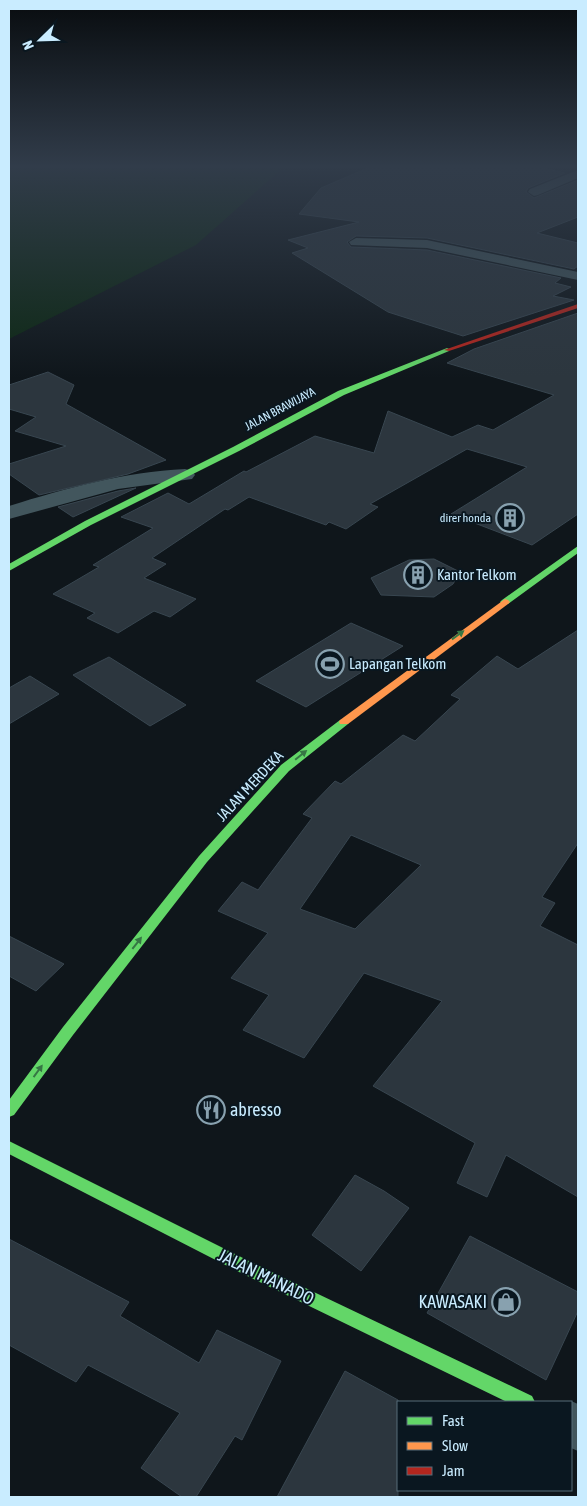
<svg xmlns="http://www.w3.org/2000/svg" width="587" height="1506" viewBox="0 0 587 1506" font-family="'Asap Condensed',sans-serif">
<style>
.green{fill:#0d2814}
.building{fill:#2c363e;stroke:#384650;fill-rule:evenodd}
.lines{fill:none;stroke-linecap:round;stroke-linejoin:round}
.street{fill:#42565d;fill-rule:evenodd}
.fast{fill:#63d668;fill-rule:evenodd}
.slow{fill:#ff974d;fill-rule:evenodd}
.jam{fill:#b3261e;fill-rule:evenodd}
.oneway{fill:#367644}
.labels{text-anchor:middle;stroke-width:4;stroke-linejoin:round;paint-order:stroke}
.far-street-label{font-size:12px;fill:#c9ecff;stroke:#0a1720}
.far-poi-label{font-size:12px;fill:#c9ecff;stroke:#0a1720;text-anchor:end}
.poi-label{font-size:15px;fill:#c9ecff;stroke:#0a1720;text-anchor:start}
.street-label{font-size:15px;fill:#c9ecff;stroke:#0a1720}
.near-poi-label{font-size:18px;fill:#c9ecff;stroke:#0a1720;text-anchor:start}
.near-street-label{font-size:18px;fill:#c9ecff;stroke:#0a1720}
</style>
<rect width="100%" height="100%" fill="#0f161b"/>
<path class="green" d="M9 167H284L196 245 9 339Z"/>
<path class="building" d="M370 167H538L565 173 528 188 526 192 534 198 578 180V217L537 233 578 243V266L574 269 427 238 356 236 347 242 351 247 427 250 561 278 555 283 571 287 553 296 574 300 463 336 388 312 292 253 308 248 288 240 359 222 299 214 321 188Z
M578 313V514L532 545 451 514 527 467 467 449 370 504 378 507 346 529 329 522 326 525 249 497 228 510 225 509 152 558 166 564 144 578 196 599 170 617 154 611 118 633 87 618 95 613 53 594 99 567 93 565 153 528 121 517 168 493 189 504 244 471 246 472 315 436 374 453 388 411 452 437 478 425 493 430 554 395 447 363 474 349Z
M48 372 74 385 66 404 166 460 128 474 39 495 9 474V464L66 446 15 431 36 417 9 409V385Z
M136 488 73 517 58 507 118 491Z
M434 559 460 572 453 584 434 597 381 595 371 578 409 560Z
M351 623 403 646 306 707 256 681Z
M578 630V843L542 897 555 903 540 926 578 945V1197L506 1155 487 1197 457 1183 475 1143 373 1086 442 1001 364 973 304 1058 243 1030 269 995 231 978 268 933 218 911 242 882 258 890 312 818 303 814 335 781 341 784 403 735 415 741 460 699 451 695 497 656 518 669ZM351 835 421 865 355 929 300 909Z
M109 657 186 705 150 726 73 675Z
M30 676 59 694 9 724V688Z
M9 936 64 964 36 991 9 976Z
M355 1175 384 1191 409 1208 361 1271 312 1235Z
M470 1236 578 1292V1311L546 1380 427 1313Z
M9 1239 129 1302 120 1316 199 1363 217 1330 281 1361 242 1440 235 1436 196 1497H182L141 1468 180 1413 88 1365 76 1382 9 1345Z
M345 1371 398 1400V1497H277Z"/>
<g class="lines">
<path class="street" d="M578 170V178L538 195 534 196 528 192 530 189Z
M356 238 427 240 578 272V280L427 248 351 245 349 242Z
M185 469 192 471 195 475 192 479 118 489 9 519V506C67 488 124 472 185 469Z
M571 1401 578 1404V1451L571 1448V1402H569Z"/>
<path class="fast" d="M447 348 449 349V351L344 395 239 451 91 525 9 571V564L85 521 233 447 338 391Z
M578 546V553L508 604H502L500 602 502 600Z
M344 719 349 722 348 724 289 771 207 862 73 1035 14 1115 9 1117V1100L63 1027 199 856 281 765 340 720Z
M9 1141 253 1263 532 1396 535 1402H507L241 1273 9 1154Z"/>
<path class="slow" d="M505 599 508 600 510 602 508 604 348 724H340L339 722 340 720Z"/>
<path class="jam" d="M578 304V308L449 351 444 350Z"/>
</g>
<defs><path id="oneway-solid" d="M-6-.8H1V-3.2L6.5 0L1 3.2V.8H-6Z" transform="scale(1.25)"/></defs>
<g class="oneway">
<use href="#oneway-solid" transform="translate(458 635) rotate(-36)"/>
<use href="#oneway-solid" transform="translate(301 755) rotate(-39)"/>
<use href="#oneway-solid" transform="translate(137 943) rotate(-52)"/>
<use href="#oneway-solid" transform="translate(38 1071) rotate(-54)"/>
</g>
<linearGradient id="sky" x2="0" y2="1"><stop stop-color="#080c0f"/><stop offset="0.44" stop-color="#313c4a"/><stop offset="1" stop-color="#313c4a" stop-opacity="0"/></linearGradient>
<rect width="587" height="378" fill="url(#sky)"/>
<defs>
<symbol id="building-ring" viewBox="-11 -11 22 22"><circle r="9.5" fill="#0a1720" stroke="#88a1af" stroke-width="1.5"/><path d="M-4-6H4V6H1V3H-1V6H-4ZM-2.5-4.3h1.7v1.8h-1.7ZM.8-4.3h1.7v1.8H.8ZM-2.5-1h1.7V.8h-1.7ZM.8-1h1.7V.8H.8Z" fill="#88a1af"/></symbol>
<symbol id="stadium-ring" viewBox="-11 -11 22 22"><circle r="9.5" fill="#0a1720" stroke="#88a1af" stroke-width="1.5"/><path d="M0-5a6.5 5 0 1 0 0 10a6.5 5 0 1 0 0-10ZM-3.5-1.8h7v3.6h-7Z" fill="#88a1af"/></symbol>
<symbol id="restaurant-ring" viewBox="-11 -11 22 22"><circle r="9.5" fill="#0a1720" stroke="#88a1af" stroke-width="1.5"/><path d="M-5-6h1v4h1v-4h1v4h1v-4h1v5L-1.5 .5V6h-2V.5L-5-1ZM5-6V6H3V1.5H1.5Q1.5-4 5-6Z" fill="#88a1af"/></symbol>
<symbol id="shop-ring" viewBox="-11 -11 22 22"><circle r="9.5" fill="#0a1720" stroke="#88a1af" stroke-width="1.5"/><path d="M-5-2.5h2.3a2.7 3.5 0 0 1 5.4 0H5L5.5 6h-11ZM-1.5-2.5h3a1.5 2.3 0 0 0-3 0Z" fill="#88a1af"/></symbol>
</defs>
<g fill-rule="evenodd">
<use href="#building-ring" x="494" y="502" width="32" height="32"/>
<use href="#building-ring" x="402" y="559" width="32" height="32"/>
<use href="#stadium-ring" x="314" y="648" width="32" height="32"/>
<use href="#restaurant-ring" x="195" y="1094" width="32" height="32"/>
<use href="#shop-ring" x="490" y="1286" width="32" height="32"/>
</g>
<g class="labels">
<g class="far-street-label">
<text transform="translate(280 409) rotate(-28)" y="4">JALAN BRAWIJAYA</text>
</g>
<g class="far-poi-label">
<text x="491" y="522">direr honda</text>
</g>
<g class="poi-label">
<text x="437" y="580">Kantor Telkom</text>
<text x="349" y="669">Lapangan Telkom</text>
</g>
<g class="street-label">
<text transform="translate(250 786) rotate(-47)" y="5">JALAN MERDEKA</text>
</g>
<g class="near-poi-label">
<text x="230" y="1116">abresso</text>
<text x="487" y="1308" text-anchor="end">KAWASAKI</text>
</g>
<g class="near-street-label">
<text transform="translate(266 1277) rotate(26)" y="6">JALAN MANADO</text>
</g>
</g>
<rect width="587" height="1506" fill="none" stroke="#c9ecff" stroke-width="20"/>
<rect x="397" y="1401" width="175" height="90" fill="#0a1720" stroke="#566c79"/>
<rect x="407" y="1417" width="25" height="8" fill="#63d668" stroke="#566c79"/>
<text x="442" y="1426" font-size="15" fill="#c9ecff">Fast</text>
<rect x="407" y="1442" width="25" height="8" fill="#ff974d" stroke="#566c79"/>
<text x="442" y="1451" font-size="15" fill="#c9ecff">Slow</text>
<rect x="407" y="1467" width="25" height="8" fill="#b3261e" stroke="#566c79"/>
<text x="442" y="1476" font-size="15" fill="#c9ecff">Jam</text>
<g transform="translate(40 40) rotate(247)" stroke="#0a1720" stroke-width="4" paint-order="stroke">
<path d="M0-4L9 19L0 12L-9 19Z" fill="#c9ecff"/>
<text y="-8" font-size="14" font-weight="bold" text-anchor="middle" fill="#c9ecff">N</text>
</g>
</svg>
